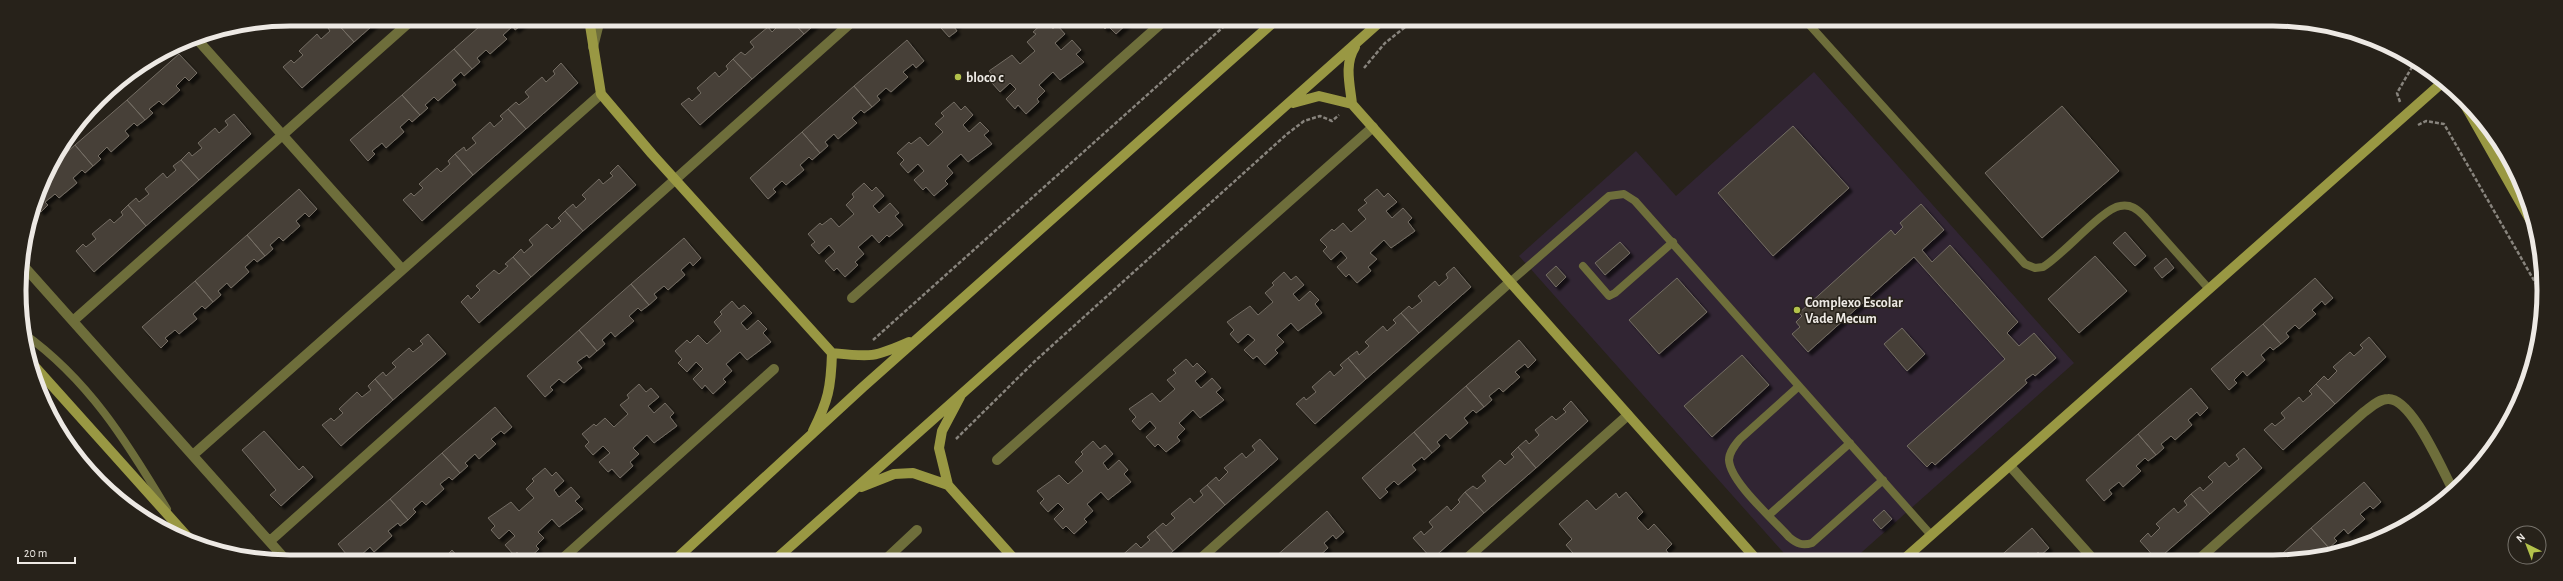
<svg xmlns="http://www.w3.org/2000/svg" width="2563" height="581" viewBox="0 0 2563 581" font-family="'Alegreya Sans',sans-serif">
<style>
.education{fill:#312533}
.building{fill:#464037;stroke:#746d64;filter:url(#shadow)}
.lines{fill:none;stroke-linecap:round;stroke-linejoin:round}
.path{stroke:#88847d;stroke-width:2.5;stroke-dasharray:4 2;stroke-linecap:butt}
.lane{stroke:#6e6e3b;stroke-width:8}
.street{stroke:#6e6e3b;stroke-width:10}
.secondary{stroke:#999843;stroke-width:10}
.poi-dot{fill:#b3c24b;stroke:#27221a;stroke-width:1.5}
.labels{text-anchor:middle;stroke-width:3;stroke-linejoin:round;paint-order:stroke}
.poi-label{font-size:14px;font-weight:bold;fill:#ede9e4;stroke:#27221a;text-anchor:start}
.rim{fill:none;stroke:#ede9e4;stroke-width:5}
</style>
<defs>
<filter id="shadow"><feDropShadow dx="3.5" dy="3.5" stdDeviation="1" flood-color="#0009"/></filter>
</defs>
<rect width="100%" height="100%" fill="#27221a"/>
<path class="education" d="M1814 72 2074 363 1853 560H1790L1519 256 1636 151 1676 196Z"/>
<path class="building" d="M338 19H380L354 42 335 21Z
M488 19H521L524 23 515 30 513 26 503 35 507 39 490 54 486 50 477 58 480 62 472 69 454 49Z
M779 20H791L804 34 752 79 733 59 741 52 745 55 754 47 750 42 768 27 772 32 781 23Z
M791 20H820L804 34Z
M934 20H963L954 27 957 31 949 37Z
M1097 20H1127L1129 22 1116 34 1108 26 1105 29Z
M335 21 354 42 302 88 283 67 291 60 294 63 303 55 299 51 317 34 321 39 330 31 328 28Z
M1045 21 1053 29 1057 25 1065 34 1055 43 1061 50 1072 40 1081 50 1076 54 1084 62 1060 80 1053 72 1039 85 1045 91 1037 99 1039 102 1026 114 1018 105 1015 109 1006 99 1016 89 1010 83 1000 92 992 83 996 79 989 71 1012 55 1020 64 1035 51 1027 42 1036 34 1033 32Z
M907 40 924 61 916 68 913 64 903 72 908 77 891 92 886 88 877 96 880 100 872 107 854 86Z
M454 49 472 69 464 76 461 72 452 80 456 85 438 101 434 97 425 105 428 108 420 115 402 95Z
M179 54 197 73 189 81 185 77 176 86 180 90 163 105 159 101 149 109 153 113 145 120 127 100Z
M733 59 752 79 700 125 681 104 689 98 692 101 701 93 697 88 715 72 719 77 728 69 726 66Z
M561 63 578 83 526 129 508 109 516 102 519 105 529 97 525 92 542 77 546 82 555 74 553 71Z
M854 86 872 107 864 113 861 110 852 118 857 123 838 139 834 134 825 142 828 146 820 153 802 132Z
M402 95 420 115 412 122 409 119 400 127 404 132 386 148 382 143 372 151 375 154 368 161 350 140Z
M127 100 145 120 137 126 134 123 125 131 129 136 111 152 107 147 98 156 101 159 93 166 75 145Z
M954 102 961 110 965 106 973 115 963 125 969 132 980 122 989 131 984 135 992 144 968 162 961 154 947 166 953 173 945 181 948 184 934 196 926 187 923 190 914 180 924 171 918 164 908 173 900 164 904 160 897 153 909 142 911 144 920 137 928 146 943 132 935 124 944 116 941 113Z
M2062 106 2119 171 2042 238 1985 173Z
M508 109 526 129 473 175 455 154 464 147 466 151 476 143 472 138 490 122 494 127 503 119 500 116Z
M234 114 251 134 199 180 181 160 189 152 192 156 202 148 198 143 215 128 219 133 228 125 225 121Z
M1793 126 1849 188 1773 256 1718 193Z
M802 132 820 153 812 160 809 157 800 165 804 170 786 185 782 181 773 189 776 192 768 199 750 178Z
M75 145 93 166 85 173 82 170 73 178 77 183 59 198 55 194 45 202 48 205 41 212 34 204 47 170Z
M455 154 473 175 422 221 403 200 411 193 414 196 423 188 419 184 437 168 441 172 450 164 448 161Z
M181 160 199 180 146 226 128 205 136 198 139 202 149 194 145 189 163 173 167 178 176 170 173 166Z
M618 165 636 185 583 231 565 211 573 204 576 208 586 199 582 195 599 179 603 184 613 176 610 173Z
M864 183 872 191 876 187 884 196 873 206 879 213 890 203 899 213 895 216 903 225 889 237 887 235 879 243 872 235 858 247 864 254 855 262 858 265 845 277 837 268 834 271 825 261 835 252 829 245 819 254 811 245 815 242 808 234 820 223 822 225 831 218 839 227 854 214 846 205 854 197 852 194Z
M299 189 317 209 309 217 305 213 296 221 300 226 283 241 279 237 270 245 273 249 265 256 247 235Z
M1377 189 1384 197 1388 193 1397 202 1386 211 1392 218 1403 208 1412 218 1408 222 1415 231 1391 248 1384 240 1370 253 1377 259 1368 267 1371 271 1357 283 1349 274 1346 277 1337 267 1347 258 1341 251 1331 260 1323 251 1327 247 1320 240 1332 229 1334 231 1343 223 1351 232 1366 219 1358 210 1367 203 1364 200Z
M1921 204 1944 230 1922 250 1932 262 1950 245 2018 322 2007 333 2019 346 2034 333 2056 358 2035 376 2033 374 2025 380 2027 383 1935 465 1932 462 1927 467 1907 446 2005 359 1914 257 1808 352 1792 334 1800 327 1796 322 1802 316 1799 313 1891 230 1895 235 1903 227 1900 223Z
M128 205 146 226 94 272 76 251 83 244 86 247 96 239 92 234 110 219 114 223 123 215 121 212Z
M565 211 583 231 531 277 513 257 521 249 524 253 533 245 529 240 547 224 552 229 561 221 558 218Z
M2125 232 2146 256 2135 266 2113 243Z
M247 235 265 256 257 262 254 259 245 267 249 272 231 288 227 283 218 291 221 295 213 302 195 281Z
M684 238 701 258 693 266 690 262 681 270 685 275 668 290 664 286 654 294 657 298 649 305 631 284Z
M1620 242 1630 253 1605 275 1595 263Z
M2095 256 2127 291 2079 333 2048 299Z
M513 257 531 277 479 323 461 302 468 295 471 299 480 290 476 286 494 270 499 274 508 266 505 264Z
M2166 258 2174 268 2162 278 2154 268Z
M1556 266 1566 277 1556 287 1546 275Z
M1454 267 1471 287 1419 333 1401 313 1409 306 1412 309 1422 301 1418 296 1435 281 1439 286 1448 278 1446 274Z
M1284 272 1291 280 1296 276 1304 285 1293 294 1299 301 1310 291 1319 300 1315 304 1322 313 1298 331 1291 323 1277 335 1284 342 1275 350 1278 353 1265 365 1257 356 1253 359 1244 350 1255 340 1248 334 1238 343 1230 334 1234 330 1227 322 1250 306 1258 315 1273 302 1265 293 1274 285 1272 283Z
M1677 278 1707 312 1659 354 1629 320Z
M2315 278 2333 298 2325 305 2322 301 2312 310 2316 314 2299 329 2295 325 2286 333 2289 337 2281 344 2263 324Z
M195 281 213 302 205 309 202 306 193 314 197 319 179 334 175 330 165 338 168 341 161 348 142 327Z
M631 284 649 305 641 311 638 308 629 316 634 321 615 337 611 332 602 340 605 344 597 351 579 330Z
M732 301 739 309 744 305 752 313 741 323 747 330 758 320 767 329 763 333 771 342 747 360 740 352 726 364 732 371 723 379 726 382 713 394 705 385 702 389 693 379 703 369 696 362 687 372 678 363 682 359 675 351 687 340 690 343 698 335 707 344 721 331 714 322 722 314 720 312Z
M1401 313 1419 333 1366 379 1348 358 1357 351 1359 355 1369 346 1365 342 1383 326 1387 331 1396 323 1393 320Z
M2263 324 2281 344 2273 350 2270 347 2261 355 2265 360 2247 376 2243 371 2234 380 2237 383 2229 390 2211 369Z
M1902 328 1925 354 1907 371 1884 344Z
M579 330 597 351 589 358 587 355 577 362 582 368 564 383 559 379 550 387 553 390 545 397 527 376Z
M428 334 446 354 393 400 375 379 383 372 386 376 396 367 392 363 409 348 413 352 423 344 420 341Z
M2369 337 2386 357 2335 404 2316 384 2324 376 2328 380 2337 371 2333 367 2350 352 2354 356 2363 348 2360 345Z
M1519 340 1536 360 1528 368 1525 364 1515 372 1520 377 1503 392 1499 388 1489 396 1492 400 1484 407 1466 386Z
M1742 355 1769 385 1712 437 1684 406Z
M1348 358 1366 379 1315 424 1296 404 1304 397 1306 400 1316 392 1312 387 1330 371 1334 376 1343 368 1340 365Z
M1186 359 1193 367 1197 363 1206 372 1195 381 1201 388 1212 378 1221 388 1216 392 1224 400 1200 418 1193 410 1179 423 1185 429 1177 437 1180 441 1166 452 1158 444 1155 447 1146 437 1156 428 1150 421 1140 430 1132 421 1136 417 1129 409 1152 393 1160 402 1175 389 1167 380 1176 373 1173 370Z
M375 379 393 400 341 446 322 425 331 418 334 421 343 413 339 409 357 392 362 397 371 390 368 386Z
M639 384 646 392 651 388 659 397 648 406 654 413 665 403 674 413 670 417 677 426 654 443 647 435 633 448 639 454 630 462 633 466 620 478 612 469 608 472 599 462 610 453 603 446 593 455 585 446 589 442 582 434 594 424 596 426 605 418 614 427 628 414 620 405 629 398 627 395Z
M2316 384 2335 404 2283 450 2264 430 2272 423 2275 426 2285 418 2281 413 2299 397 2303 402 2312 394 2309 391Z
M1466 386 1484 407 1476 413 1473 410 1464 418 1468 423 1450 439 1446 434 1437 442 1440 446 1432 453 1414 432Z
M2191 388 2208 408 2200 416 2197 412 2188 420 2192 425 2175 440 2171 436 2161 444 2164 448 2156 455 2138 434Z
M1571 401 1588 421 1536 468 1518 447 1526 440 1529 444 1539 435 1535 430 1552 416 1556 420 1566 412 1563 409Z
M495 407 512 427 504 434 501 431 491 439 496 444 479 459 475 454 465 463 468 466 460 473 442 453Z
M264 431 299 470 303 466 313 477 281 506 270 495 276 490 242 450Z
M1414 432 1432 453 1424 460 1422 457 1412 465 1416 470 1398 485 1394 481 1385 489 1388 492 1380 499 1362 478Z
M2138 434 2156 455 2148 461 2145 458 2136 466 2141 471 2123 487 2119 482 2109 490 2112 494 2104 501 2086 480Z
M1260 439 1278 459 1225 505 1207 485 1216 477 1219 481 1228 472 1224 468 1242 453 1246 458 1255 450 1252 446Z
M1093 441 1100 449 1105 445 1113 454 1103 463 1108 470 1119 460 1128 470 1124 474 1131 482 1108 500 1101 492 1087 504 1093 511 1084 519 1087 522 1074 534 1066 526 1063 529 1054 519 1064 509 1058 503 1048 512 1040 503 1044 499 1037 491 1059 475 1068 484 1083 471 1075 462 1083 454 1081 452Z
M1518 447 1536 468 1484 513 1465 492 1473 486 1477 489 1486 481 1482 476 1500 460 1505 465 1514 457 1511 454Z
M2244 448 2262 468 2210 514 2191 494 2200 487 2203 491 2213 482 2208 477 2225 462 2229 467 2239 459 2236 455Z
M442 453 460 473 452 480 449 477 440 484 444 489 426 505 422 501 413 509 416 512 408 520 390 499Z
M545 468 552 476 556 472 564 481 554 490 559 497 571 487 580 497 575 501 583 509 559 527 552 519 538 532 544 538 536 546 539 549 527 560H524L517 552 514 555 505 545 515 536 509 530 499 539 491 530 495 526 488 518 511 502 519 511 534 498 526 489 534 481 532 479Z
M2364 482 2381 502 2373 509 2370 506 2360 514 2365 519 2348 534 2344 529 2334 538 2337 541 2329 548 2311 528Z
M1207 485 1225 505 1173 551 1155 530 1163 523 1166 526 1175 518 1171 514 1190 498 1194 503 1203 495 1200 491Z
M1465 492 1484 513 1432 559 1413 538 1421 531 1424 535 1433 527 1429 522 1447 506 1451 511 1460 502 1458 500Z
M1626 492 1643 512 1637 518 1648 530 1654 524 1672 544 1666 550 1673 560H1579L1566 545 1572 539 1559 524 1587 500 1596 510 1616 493 1619 498Z
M2191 494 2210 514 2157 560 2140 541 2148 533 2151 537 2160 528 2156 524 2174 508 2178 513 2187 505 2184 501Z
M390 499 408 520 400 526 398 523 388 531 392 536 374 552 370 547 361 555 362 560H351L338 544Z
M1884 510 1892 519 1881 529 1873 520Z
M1327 511 1344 532 1336 539 1333 535 1324 543 1328 548 1315 560H1276L1274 558Z
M2032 528 2049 548 2041 555 2038 552 2030 560H1996Z
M2311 528 2329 548 2321 555 2318 552 2308 560H2275Z
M1155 530 1173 551 1163 560 1118 559 1136 543 1141 548 1150 540 1147 537Z
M452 550 459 558 463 554 468 560H442Z"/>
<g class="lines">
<path class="path" d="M1364 68 1385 43 1414 20
M2400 102 2397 93 2412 67 2404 53
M2418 125 2426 121 2444 124 2543 296
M873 340 1231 20
M956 439 1035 361 1287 134 1304 121 1320 116 1332 121 1339 115"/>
<path class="lane" d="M1806 21 2025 264 2035 268 2043 267C2062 256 2103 208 2120 206 2131 204 2137 209 2144 216L2209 289
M1583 266 1609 296 1615 293 1673 242
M1510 282 1609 196 1624 194 1635 201 1931 535
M23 333C88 379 127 442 167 509
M1799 386 1740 439C1735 445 1729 452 1729 460 1730 482 1774 520 1789 537 1797 544 1803 546 1812 543L1883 480
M1769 515 1850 443"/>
<path class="street" d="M195 37 402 269
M593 47 600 19
M21 263 286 560
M852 298 1165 20
M73 321 413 19
M193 455 601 94
M997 460 1373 127
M2010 466 2094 560
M270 541 854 20
M561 560 774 369
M885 560 917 530
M1199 560 1510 282
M1465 560 1628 415
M2198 560 2364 412C2371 407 2379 399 2388 399 2412 398 2442 470 2453 490"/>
<path class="secondary" d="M589 19 601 94 652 154 832 353C870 357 873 358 909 342
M2460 96 2536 230
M1293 103 1319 96 1352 104 1757 560
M1352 104C1350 85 1344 64 1355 47
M29 360 194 544
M813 431C828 401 831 388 832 353
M948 485 939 448 942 431 960 397
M861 487 894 474 913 473 948 485 1015 560
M675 560 863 387 1276 20
M775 560 1382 20
M1903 560 2444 81"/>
</g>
<g class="poi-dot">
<circle cx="958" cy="77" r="4"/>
<circle cx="1797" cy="310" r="4"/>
</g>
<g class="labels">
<g class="poi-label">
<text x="966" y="82">bloco c</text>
<text x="1805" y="307">Complexo Escolar<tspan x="1805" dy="16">Vade Mecum</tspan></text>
</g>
</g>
<path d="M0 0H2563V581H0ZM290 26H2273A264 264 0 0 1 2537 290V291A264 264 0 0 1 2273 555H290A264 264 0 0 1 26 291V290A264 264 0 0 1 290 26Z" fill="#27221a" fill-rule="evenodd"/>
<path class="rim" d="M290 26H2273A264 264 0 0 1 2537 290V291A264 264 0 0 1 2273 555H290A264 264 0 0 1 26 291V290A264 264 0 0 1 290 26Z"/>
<g transform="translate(2527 545) rotate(318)"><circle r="19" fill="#27221a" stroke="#76726b"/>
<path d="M0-3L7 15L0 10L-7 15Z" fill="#b3c24b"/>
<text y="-6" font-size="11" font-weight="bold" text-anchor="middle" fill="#ede9e4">N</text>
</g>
<path d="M18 557v6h57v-6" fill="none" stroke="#ede9e4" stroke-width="2"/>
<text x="24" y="557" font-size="12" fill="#ede9e4" stroke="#27221a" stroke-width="3" paint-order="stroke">20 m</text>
</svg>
